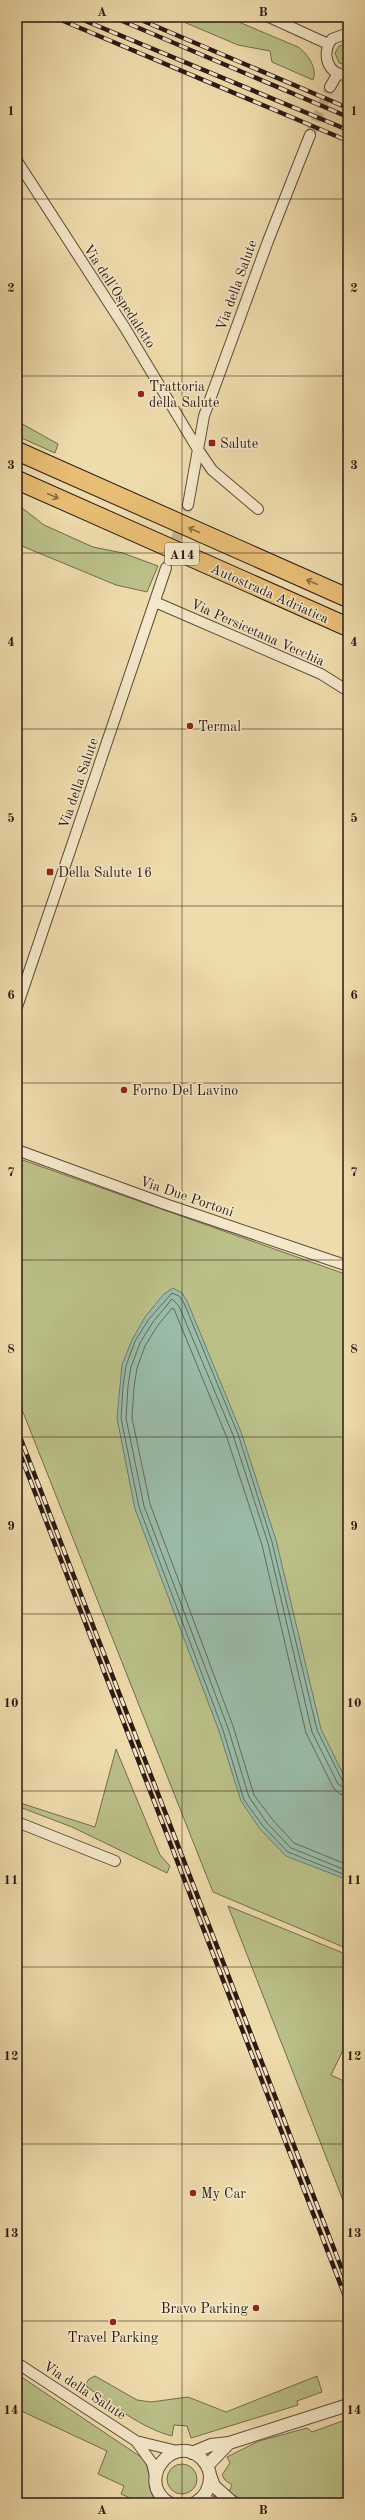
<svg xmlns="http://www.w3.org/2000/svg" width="365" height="2520" viewBox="0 0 365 2520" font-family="'Old Standard TT',serif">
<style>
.green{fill:#bbc088;stroke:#736c4e}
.water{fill:#9abca9;stroke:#6e7b6d}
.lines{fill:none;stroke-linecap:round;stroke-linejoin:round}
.shore{stroke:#626a5e;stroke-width:1}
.minor-tunnel{stroke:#c8b58e;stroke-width:10;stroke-dasharray:10 5;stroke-linecap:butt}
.minor-casing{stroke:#5c4a3a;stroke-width:12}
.tertiary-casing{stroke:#5c4a3a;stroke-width:14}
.motorway-casing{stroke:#2b1913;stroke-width:20}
.minor{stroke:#f5e8ca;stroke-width:10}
.tertiary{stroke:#f5e8ca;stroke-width:12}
.motorway{stroke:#e8be76;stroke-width:18}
.rail-casing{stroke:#2b1913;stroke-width:4.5}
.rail{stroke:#f5e8ca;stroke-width:3;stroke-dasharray:9;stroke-linecap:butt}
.oneway{stroke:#8a6c44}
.grid{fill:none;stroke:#2b1913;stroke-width:1;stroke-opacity:0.55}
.poi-dot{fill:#8f2418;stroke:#f5e8ca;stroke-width:1.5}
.labels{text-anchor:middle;stroke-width:3;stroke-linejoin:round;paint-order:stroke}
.shield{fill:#f5e8ca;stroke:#68574a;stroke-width:1}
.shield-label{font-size:13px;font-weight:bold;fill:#2b1913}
.street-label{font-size:14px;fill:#2b1913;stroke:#f5e8ca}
.poi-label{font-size:14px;fill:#2b1913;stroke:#f5e8ca;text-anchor:start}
.neatline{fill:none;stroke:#2b1913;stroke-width:1.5}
.grid-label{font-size:13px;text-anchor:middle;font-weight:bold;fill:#2b1913}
</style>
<rect width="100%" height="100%" fill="#efdcad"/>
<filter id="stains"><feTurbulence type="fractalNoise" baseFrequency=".005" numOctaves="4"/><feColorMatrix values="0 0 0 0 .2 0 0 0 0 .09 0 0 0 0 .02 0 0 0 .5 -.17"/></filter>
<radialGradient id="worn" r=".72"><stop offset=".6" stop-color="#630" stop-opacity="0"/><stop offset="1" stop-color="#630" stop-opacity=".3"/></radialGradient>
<path class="green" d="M172 17H227L298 47C307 53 318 68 313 80L272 62 270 51 238 45Z
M348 43V66L339 63 335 53 339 46Z
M17 421 58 444 55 453 17 436Z
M17 504 44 525 93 547 123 553 158 566 147 592 116 585 17 544Z
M17 1158 348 1275V1949L213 1892 17 1397Z
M116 1749 160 1855 170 1866 167 1873 72 1827 17 1806V1802L95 1827Z
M228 1906 348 1955V2040L331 2075 348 2083V2213Z
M17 2374 144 2459C147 2463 155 2497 156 2503H133L130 2498 121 2494 124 2486 98 2474 107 2451 17 2409Z
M95 2376 137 2400 151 2402 188 2397 226 2412 317 2376 322 2392 297 2401 298 2405 191 2438 187 2426 174 2425 172 2436C141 2428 113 2405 87 2387L86 2384 89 2379Z
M348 2419V2503H248L229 2492 232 2485 225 2480 222 2475 230 2463 227 2457 259 2441 307 2428 312 2432Z
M167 2479a15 15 0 1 1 30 0a15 15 0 1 1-30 0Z"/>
<path class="water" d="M173 1288 182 1293 187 1301 241 1432 276 1540 321 1729 348 1784V1880L286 1856 260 1829 241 1801 219 1731 135 1509 117 1418 122 1365 132 1340 145 1317 164 1294Z"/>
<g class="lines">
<path class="shore" d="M348 1784 343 1782 317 1730 272 1542 238 1434 184 1303 179 1296 172 1293 149 1319 135 1341 126 1366 123 1386 121 1418 139 1507 223 1730 244 1800 263 1826 288 1852 348 1876
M348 1789 338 1784 312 1732 268 1543 233 1435 179 1306 172 1299 153 1322 140 1343 131 1367 128 1386 126 1418 144 1506 228 1728 249 1797 267 1823 291 1848 348 1871
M348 1795 340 1794 334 1789 306 1733 262 1545 227 1438 174 1309 172 1308 158 1325 145 1346 137 1368 134 1387 132 1418 150 1504 233 1726 254 1795 272 1819 294 1843 348 1865"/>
<path class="minor-tunnel" d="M310 135 330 87
M166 568 188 505"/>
<defs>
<path id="minor" d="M269 17 328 44
M348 33 332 39C321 53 327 76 348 75
M330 87 338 73
M17 161 125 328 197 448 212 470 258 509
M188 505 204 416 268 241 310 135
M155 602 321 674 348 691
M17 1007 166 568
M17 1150 165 1204 348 1266
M17 1822 115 1861
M17 2363 136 2441 177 2451
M136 2441 152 2463 155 2476"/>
<path id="tertiary" d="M192 2453 211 2445 229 2443 348 2405
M207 2466 229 2443
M210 2475 214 2486 233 2503
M199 2501 215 2503
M169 2503C135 2482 172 2432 201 2458 206 2463 210 2470 210 2477 210 2488 205 2497 195 2503"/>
<path id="motorway" d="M17 451 348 598
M17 480 348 627"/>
</defs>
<use href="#minor" class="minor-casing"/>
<use href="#tertiary" class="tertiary-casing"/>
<use href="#motorway" class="motorway-casing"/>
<use href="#minor" class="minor"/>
<use href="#tertiary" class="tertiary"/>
<use href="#motorway" class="motorway"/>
<defs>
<path id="rail" d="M54 17 348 141
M76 17 348 130
M113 17 348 117
M134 17 348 108
M17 1429 348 2285
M17 1446 348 2304"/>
</defs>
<use href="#rail" class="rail-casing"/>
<use href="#rail" class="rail"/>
</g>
<defs><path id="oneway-shaft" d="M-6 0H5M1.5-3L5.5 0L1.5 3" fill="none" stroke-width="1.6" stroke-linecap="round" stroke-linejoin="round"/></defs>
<g class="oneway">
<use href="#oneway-shaft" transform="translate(53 496) rotate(24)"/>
<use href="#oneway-shaft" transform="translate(194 530) rotate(-156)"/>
<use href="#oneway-shaft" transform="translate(312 582) rotate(-156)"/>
</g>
<path class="grid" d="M182 17V2503M17 199H348M17 376H348M17 553H348M17 729H348M17 906H348M17 1083H348M17 1260H348M17 1437H348M17 1614H348M17 1791H348M17 1967H348M17 2144H348M17 2321H348"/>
<g class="poi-dot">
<circle cx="141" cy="394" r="4"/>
<rect x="208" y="439" width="8" height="8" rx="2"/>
<circle cx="190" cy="726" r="4"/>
<rect x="46" y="868" width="8" height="8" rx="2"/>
<circle cx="124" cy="1090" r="4"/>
<circle cx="193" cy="2193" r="4"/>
<circle cx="256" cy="2308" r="4"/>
<circle cx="113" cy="2322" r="4"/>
</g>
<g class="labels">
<rect class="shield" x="165" y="543" width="34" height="22" rx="3"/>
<g class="shield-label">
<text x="182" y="559">A14</text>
</g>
<g class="street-label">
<text transform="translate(236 285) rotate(-70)" y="5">Via della Salute</text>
<text transform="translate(120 296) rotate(57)" y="5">Via dell'Ospedaletto</text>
<text transform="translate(270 593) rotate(24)" y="5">Autostrada Adriatica</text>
<text transform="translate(258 632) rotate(24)" y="5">Via Persicetana Vecchia</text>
<text transform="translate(78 783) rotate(-71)" y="5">Via della Salute</text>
<text transform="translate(187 1196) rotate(19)" y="5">Via Due Portoni</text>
<text transform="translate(85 2390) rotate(33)" y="5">Via della Salute</text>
</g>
<g class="poi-label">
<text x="149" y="391">Trattoria<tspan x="149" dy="16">della Salute</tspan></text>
<text x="220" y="448">Salute</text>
<text x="198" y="731">Termal</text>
<text x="58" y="877">Della Salute 16</text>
<text x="132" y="1095">Forno Del Lavino</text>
<text x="201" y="2198">My Car</text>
<text x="248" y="2313" text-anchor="end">Bravo Parking</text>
<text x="113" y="2342" text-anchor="middle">Travel Parking</text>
</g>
</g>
<rect width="365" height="2520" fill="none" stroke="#efdcad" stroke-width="44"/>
<rect x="22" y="22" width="321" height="2476" class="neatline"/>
<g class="grid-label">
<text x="102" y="16">A</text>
<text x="263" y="16">B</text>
<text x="11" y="115">1</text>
<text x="354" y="115">1</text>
<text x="11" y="292">2</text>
<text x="354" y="292">2</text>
<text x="11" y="469">3</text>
<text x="354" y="469">3</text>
<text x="11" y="646">4</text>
<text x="354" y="646">4</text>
<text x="11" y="822">5</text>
<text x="354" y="822">5</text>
<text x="11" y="999">6</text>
<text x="354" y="999">6</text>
<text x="11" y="1176">7</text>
<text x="354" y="1176">7</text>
<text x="11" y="1353">8</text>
<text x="354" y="1353">8</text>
<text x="11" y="1530">9</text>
<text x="354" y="1530">9</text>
<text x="11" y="1707">10</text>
<text x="354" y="1707">10</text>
<text x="11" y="1884">11</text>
<text x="354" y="1884">11</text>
<text x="11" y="2060">12</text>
<text x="354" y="2060">12</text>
<text x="11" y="2237">13</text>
<text x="354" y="2237">13</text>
<text x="11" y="2414">14</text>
<text x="354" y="2414">14</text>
<text x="102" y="2514">A</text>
<text x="263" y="2514">B</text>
</g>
<rect width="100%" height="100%" filter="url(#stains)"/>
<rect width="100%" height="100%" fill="url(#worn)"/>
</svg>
